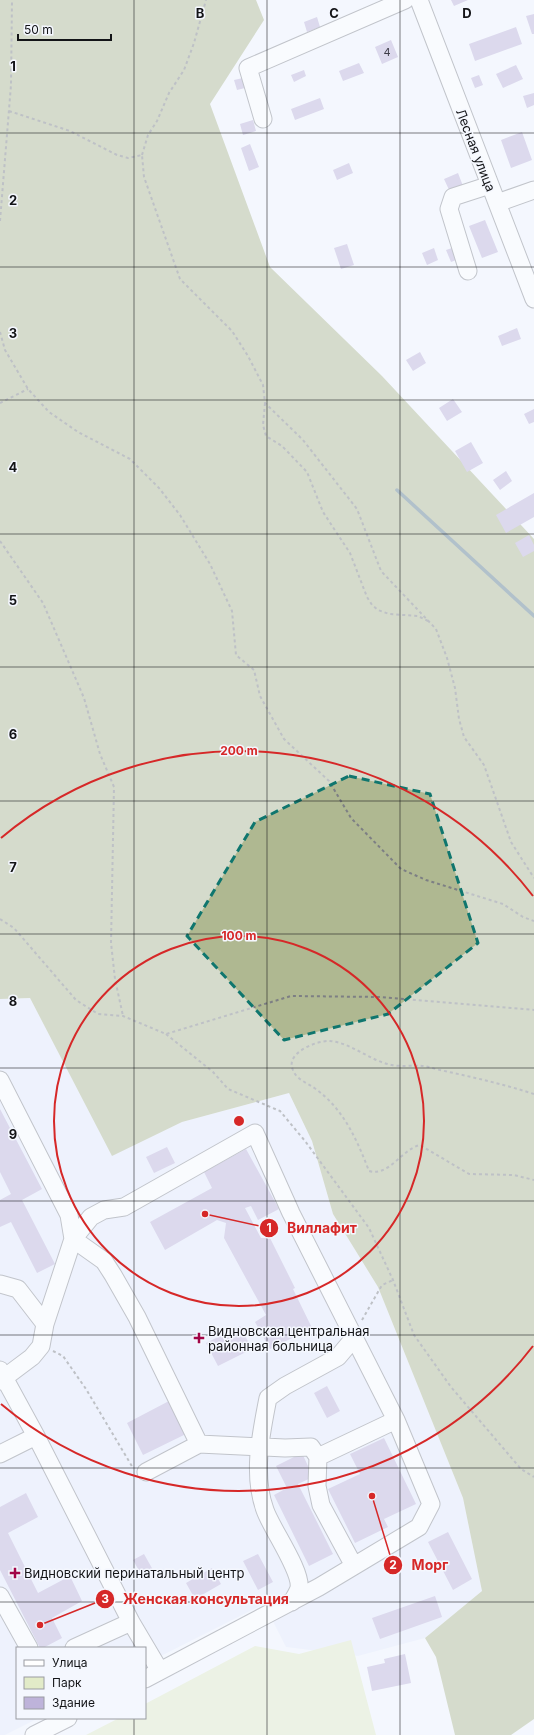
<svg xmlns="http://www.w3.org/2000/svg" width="534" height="1735" viewBox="0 0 534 1735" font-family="Inter,sans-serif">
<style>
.built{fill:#e7ecfc}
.green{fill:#e2ebc8}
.forest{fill:#afb891}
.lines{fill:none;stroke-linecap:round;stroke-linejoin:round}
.stream{stroke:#617e8e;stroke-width:3.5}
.building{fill:#beb3da}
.minor-casing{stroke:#84868e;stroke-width:19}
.path{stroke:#7d7f84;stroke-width:2;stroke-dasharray:3 3;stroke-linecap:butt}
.minor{stroke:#fff;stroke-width:17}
.marked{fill:none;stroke:#0f766e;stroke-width:3;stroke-dasharray:8 5;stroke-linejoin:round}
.grid{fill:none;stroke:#131417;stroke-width:1;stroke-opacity:0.55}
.ring{fill:none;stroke:#d62828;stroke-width:2}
.poi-dot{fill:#a10647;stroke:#f4f7fe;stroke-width:1.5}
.labels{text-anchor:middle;stroke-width:3;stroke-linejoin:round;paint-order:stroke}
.number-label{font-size:11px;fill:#3e3c48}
.street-label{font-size:13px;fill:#131417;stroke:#f4f7fe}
.poi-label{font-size:13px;fill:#131417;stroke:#f4f7fe;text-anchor:start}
.grid-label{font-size:13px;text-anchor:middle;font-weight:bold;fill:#131417;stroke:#f4f7fe;stroke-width:3;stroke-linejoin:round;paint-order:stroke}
.centre{fill:#d62828;stroke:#f4f7fe;stroke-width:2}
.ring-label{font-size:12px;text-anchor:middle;font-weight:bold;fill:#d62828;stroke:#f4f7fe;stroke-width:3;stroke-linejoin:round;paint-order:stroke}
.leader{fill:none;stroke:#d62828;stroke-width:1.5}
.callout-dot{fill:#d62828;stroke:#f4f7fe;stroke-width:1.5}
.mark-label{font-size:12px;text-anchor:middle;font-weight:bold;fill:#fff}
.callout-label{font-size:14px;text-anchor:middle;font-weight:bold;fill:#d62828;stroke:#f4f7fe;stroke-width:3;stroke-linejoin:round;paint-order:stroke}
</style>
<rect width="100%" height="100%" fill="#f4f7fe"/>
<path class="built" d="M30 998 112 1155 182 1122 289 1093 312 1141 333 1214 378 1287 463 1498 482 1591 425 1638 358 1656 286 1647 264 1604 145 1664V1648H17V1718H39L5 1735H0V999Z"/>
<path class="green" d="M351 1640 376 1735H86L119 1718H145V1704L255 1646 299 1654Z"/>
<path class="forest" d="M0 0H256L264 20 210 104 270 267 382 376 534 539V1719L511 1735H455L436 1657 425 1638 482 1591 463 1498 378 1287 333 1214 312 1141 289 1093 182 1122 112 1156 30 998 0 999Z"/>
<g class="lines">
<path class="stream" d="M397 490 534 616"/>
</g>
<path class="building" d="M451 0H468L454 6Z
M534 14V34H532L526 16Z
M317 17 320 27 307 32 304 22Z
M516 27 522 44 475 61 469 44Z
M391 40 398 57 382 64 375 47Z
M359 63 364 73 343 81 339 71Z
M516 65 523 79 503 88 496 74Z
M304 70 306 76 294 82 291 75Z
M479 75 483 85 475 88 471 78Z
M243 78 245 88 237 90 234 80Z
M534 93V105L527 108 523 96Z
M320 98 324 109 295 120 291 109Z
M253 120 256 131 243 135 240 124Z
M522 132 532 160 511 168 501 140Z
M250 144 259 167 249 171 241 148Z
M349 163 353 173 337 180 333 170Z
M458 173 463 186 450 192 444 179Z
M485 220 498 252 482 258 469 226Z
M347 244 354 265 341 269 334 248Z
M455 247 459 259 451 262 446 250Z
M434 248 438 260 427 265 422 253Z
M517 328 521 339 502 346 498 336Z
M420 352 426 363 413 371 406 360Z
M453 399 462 412 447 421 439 408Z
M534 409V422L529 424 524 414Z
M471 442 483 463 467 472 455 451Z
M506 471 512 481 500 490 493 480Z
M534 493V517L506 533 496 515Z
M529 535 534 545V551L523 557 515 543Z
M0 1109 42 1189 22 1200 55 1264 37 1273 11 1222 0 1227V1200L11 1194 0 1172Z
M167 1147 175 1163 154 1173 146 1157Z
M246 1149 279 1209 258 1220 251 1206 245 1208 261 1238H270L295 1288 293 1289 312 1328 270 1349 255 1322 266 1315 224 1238 226 1223 217 1220 165 1250 150 1222 212 1188 204 1172Z
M240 1326 252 1349 218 1366 206 1343Z
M327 1386 340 1411 327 1418 314 1393Z
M169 1401 186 1434 143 1455 127 1423Z
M384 1438 416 1504 384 1519 388 1527 355 1543 328 1489 360 1474 350 1454Z
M302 1453 313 1477 298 1484 333 1554 309 1566 274 1495 287 1488 276 1466Z
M26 1493 38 1517 8 1533 38 1593 70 1576 82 1601 52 1618 62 1638 43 1648H40L0 1570V1507Z
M448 1532 472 1579 453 1590 428 1542Z
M144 1554 153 1570 142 1576 133 1560Z
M258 1554 273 1582 258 1590 243 1561Z
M212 1568 221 1584 195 1599 186 1583Z
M435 1596 442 1617 380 1639 372 1618Z
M405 1654 411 1683 372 1691 367 1667 385 1663 384 1659Z"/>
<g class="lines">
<defs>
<path id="minor" d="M419 0 534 299
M263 119 248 68 405 0
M497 203 534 190
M468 271 449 209 453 197 490 185
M0 1080 69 1215 73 1239 104 1261 113 1275 137 1317 199 1444
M0 1284 18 1289 45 1324
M0 1370 36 1436 131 1622 160 1671
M0 1381 32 1357 41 1346 45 1324 73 1239 91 1217 104 1210 124 1207 255 1133 291 1213 396 1420 431 1504 419 1527 319 1587 145 1679
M0 1454 36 1436
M318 1457 317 1486 321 1505 354 1566
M146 1472 199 1444 285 1448 311 1447 318 1457 396 1420
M0 1596 29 1648
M292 1602C294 1598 298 1592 299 1588 302 1571 271 1528 265 1510 252 1474 261 1434 268 1398L285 1386 338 1357 354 1338
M74 1648 131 1622
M34 1735 68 1718"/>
</defs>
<use href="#minor" class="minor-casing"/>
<path class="path" d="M9 111 70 131 117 155 128 158 142 155 144 177 180 279 232 331 248 356 263 385 265 403 303 440 357 509 381 571 436 629 447 658 455 688 459 719 464 737 484 765 511 842 534 878
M142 155 148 135 157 121 169 93 184 70 194 43 206 0
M0 221 11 85 12 0
M0 332 5 350 28 389 49 412 78 432 130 459 159 488 180 515 210 564 232 611 236 655 254 670 260 696 284 739 329 781 351 818 401 869 426 880 503 904 523 917 534 921
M0 403 28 389
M265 403 263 425 266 436 282 446 307 472 323 512 350 553 367 597 372 605 378 610 389 614 418 616 428 621
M0 541 43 603 84 698 100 754 114 787 111 943 115 979 123 1016
M0 919 14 928 76 1000 98 1014 123 1016 166 1034 291 996 380 997 534 1010
M166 1034 213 1072 228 1089 280 1111 305 1141 369 1228 393 1280 414 1335 451 1387 521 1469 534 1477
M534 1094C503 1084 472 1077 440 1070 434 1069 428 1066 422 1066 413 1065 402 1067 392 1065 370 1061 352 1043 330 1041 318 1040 288 1052 292 1067 295 1080 307 1082 317 1090 344 1110 357 1140 369 1171 389 1177 402 1149 420 1145L469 1174 514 1175 534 1180
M362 1320 382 1285 393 1280
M53 1351 63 1356 86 1389 133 1468"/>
<use href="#minor" class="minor"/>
</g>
<path d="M0 0H534V1735H0ZM349 776 430 794 478 943 388 1014 284 1040 187 936 255 822Z" fill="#f4f7fe" fill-opacity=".55" fill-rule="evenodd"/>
<path class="marked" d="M349 776 430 794 478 943 388 1014 284 1040 187 936 255 822Z"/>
<path class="grid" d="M134 0V1648M267 0V1735M400 0V1735M0 133H534M0 267H534M0 400H534M0 534H534M0 667H534M0 801H534M0 934H534M0 1068H534M0 1201H534M0 1335H534M0 1468H534M0 1602H534M134 1718V1735"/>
<g class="ring">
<circle cx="239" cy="1121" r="185"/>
<path d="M533 1346A370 370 0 0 1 1 1404M1 838A370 370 0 0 1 533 896"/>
</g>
<g class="poi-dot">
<path d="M197 1332h4v4h4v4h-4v4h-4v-4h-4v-4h4z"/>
<path d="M13 1567h4v4h4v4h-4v4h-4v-4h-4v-4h4z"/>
</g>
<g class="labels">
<g class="number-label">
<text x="387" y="56">4</text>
</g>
<g class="street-label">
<text transform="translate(476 150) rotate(69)" y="5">Лесная улица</text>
</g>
<g class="poi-label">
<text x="208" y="1336">Видновская центральная<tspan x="208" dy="15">районная больница</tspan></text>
<text x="24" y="1578">Видновский перинатальный центр</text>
</g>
</g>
<g class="grid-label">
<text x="200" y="18">B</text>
<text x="334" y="18">C</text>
<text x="467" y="18">D</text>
<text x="13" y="71">1</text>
<text x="13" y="205">2</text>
<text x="13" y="338">3</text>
<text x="13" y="472">4</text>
<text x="13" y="605">5</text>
<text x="13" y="739">6</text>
<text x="13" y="872">7</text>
<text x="13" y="1006">8</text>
<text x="13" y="1139">9</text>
</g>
<circle cx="239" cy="1121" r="6" class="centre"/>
<g class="ring-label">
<text x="239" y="755">200 m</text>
<text x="239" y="940">100 m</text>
</g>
<path class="leader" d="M205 1214L269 1228M372 1496L393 1565M40 1625L105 1599"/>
<g class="callout-dot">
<circle cx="205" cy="1214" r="4"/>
<circle cx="372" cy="1496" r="4"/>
<circle cx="40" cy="1625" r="4"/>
<circle cx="269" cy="1228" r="10"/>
<circle cx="393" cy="1565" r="10"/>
<circle cx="105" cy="1599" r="10"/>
</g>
<g class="mark-label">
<text x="269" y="1232">1</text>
<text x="393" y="1569">2</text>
<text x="105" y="1603">3</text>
</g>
<g class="callout-label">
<text x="322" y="1233">Виллафит</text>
<text x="430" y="1570">Морг</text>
<text x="206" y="1604">Женская консультация</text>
</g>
<rect x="16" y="1647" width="130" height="72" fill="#f4f7fe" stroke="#9a9ca2"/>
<rect x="24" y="1660" width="20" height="6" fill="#ffffff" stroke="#9a9ca2"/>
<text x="52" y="1667" font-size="12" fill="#131417">Улица</text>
<rect x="24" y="1677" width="20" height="12" fill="#e2ebc8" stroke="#9a9ca2"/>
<text x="52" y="1687" font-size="12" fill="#131417">Парк</text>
<rect x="24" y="1697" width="20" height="12" fill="#beb3da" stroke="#9a9ca2"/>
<text x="52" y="1707" font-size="12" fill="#131417">Здание</text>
<path d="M18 34v6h93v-6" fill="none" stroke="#131417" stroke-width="2"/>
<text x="24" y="34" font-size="12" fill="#131417" stroke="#f4f7fe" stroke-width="3" paint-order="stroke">50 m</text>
</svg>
